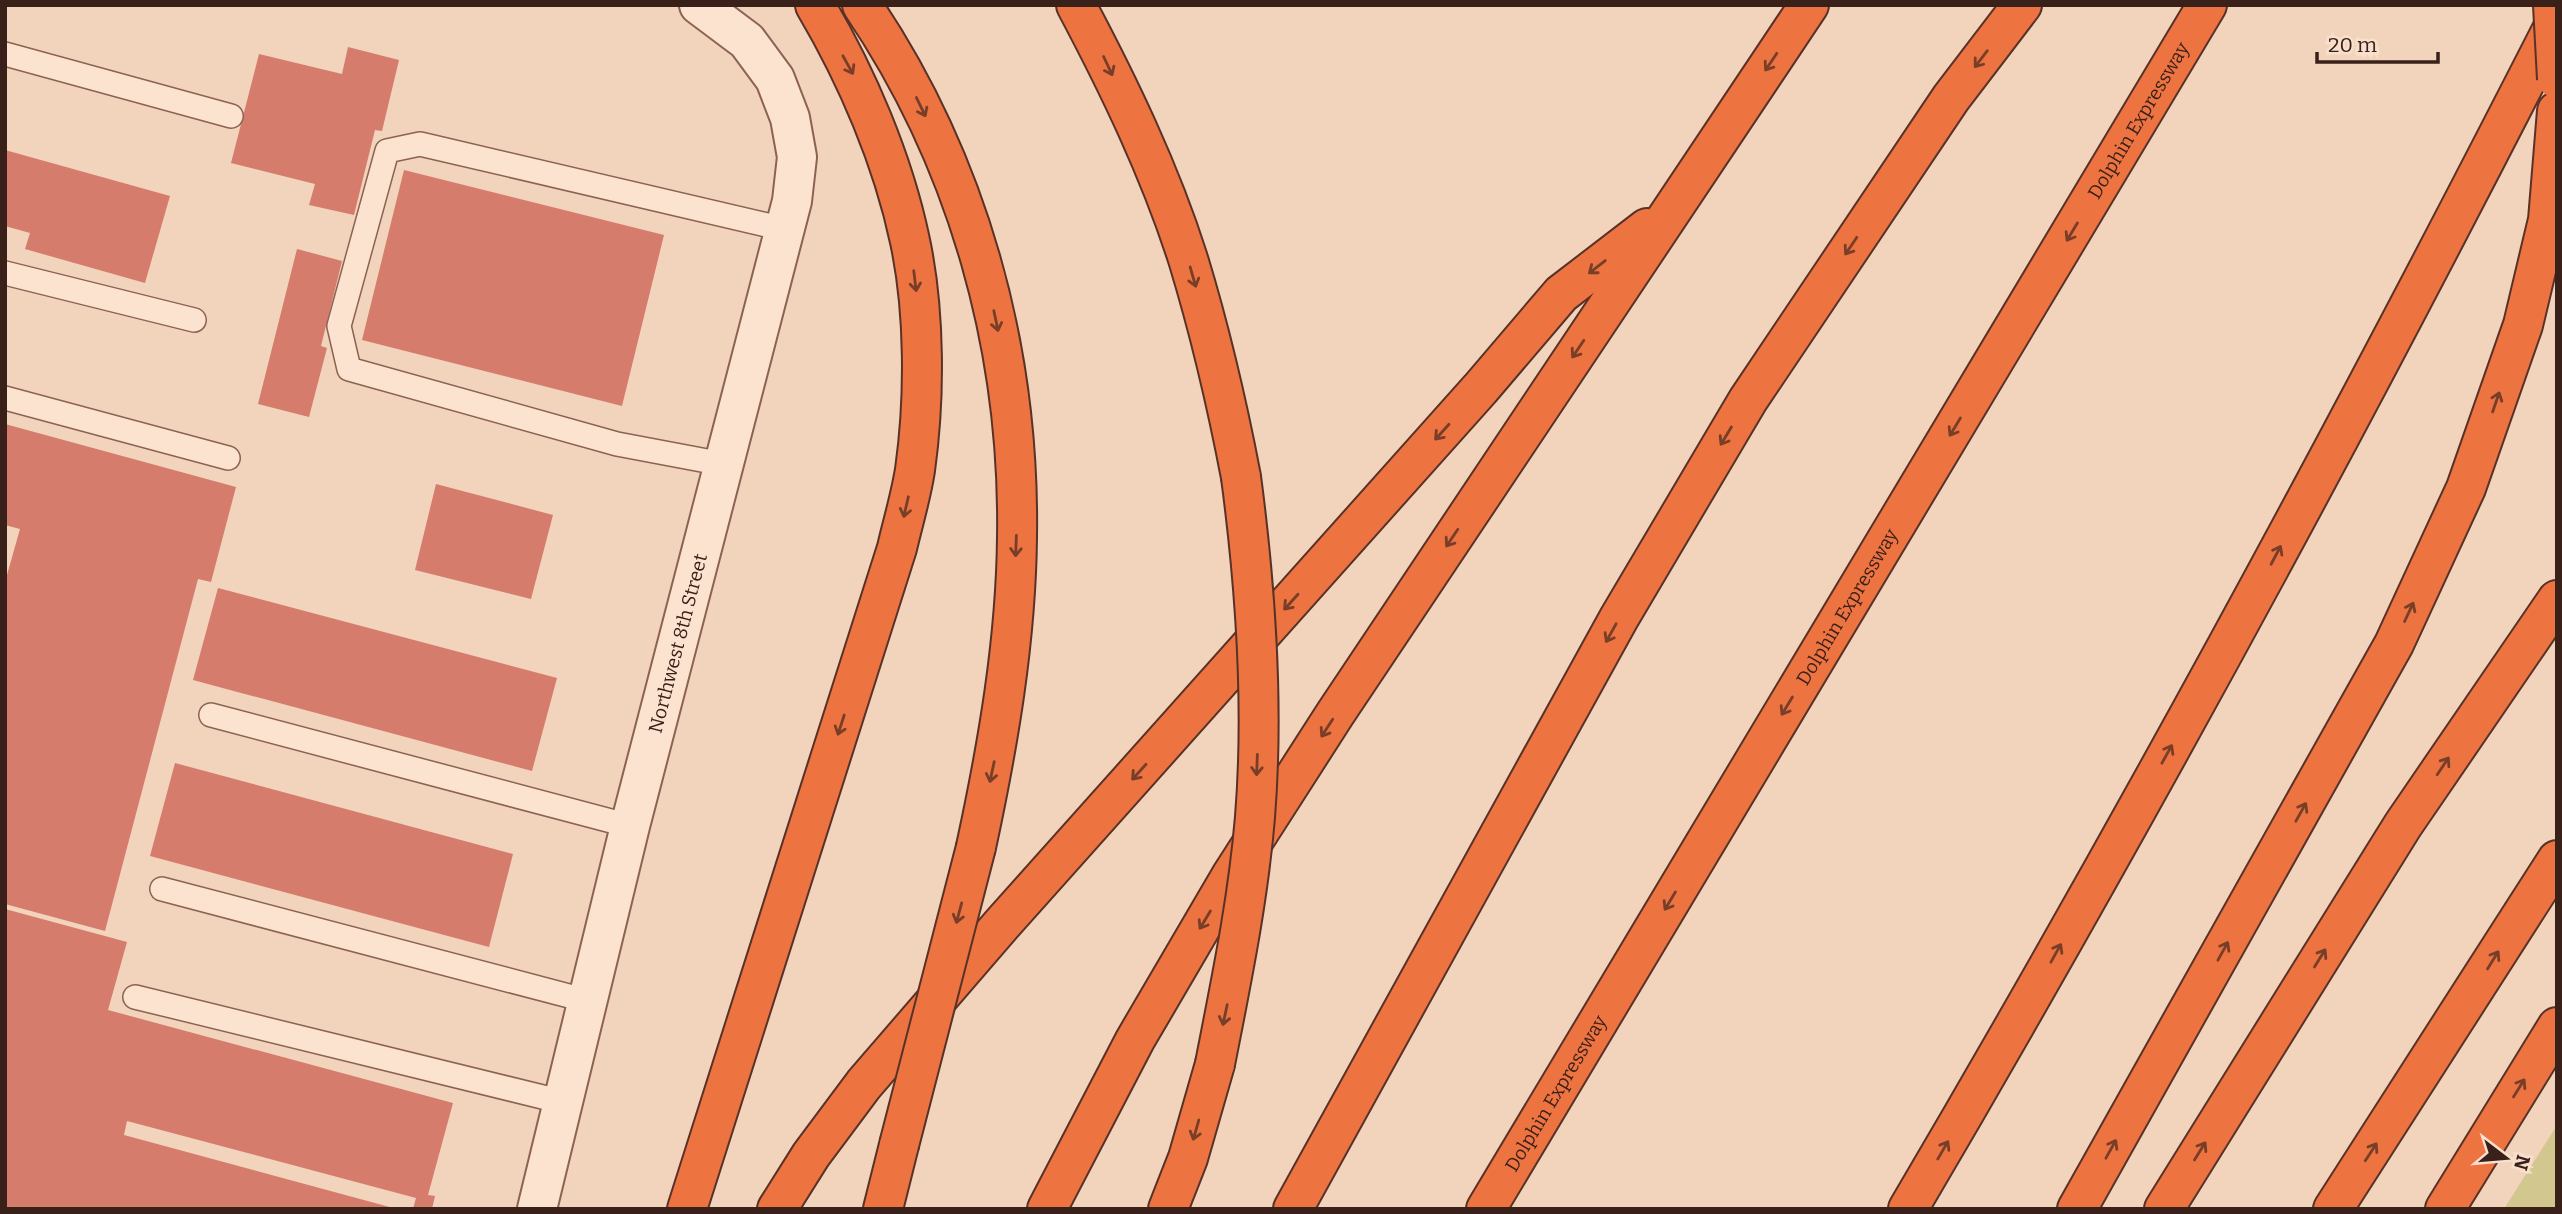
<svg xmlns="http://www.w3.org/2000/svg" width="2562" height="1214" viewBox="0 0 2562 1214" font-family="Bitter,serif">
<rect width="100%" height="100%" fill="#f2d3bb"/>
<path fill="#d1c78f" d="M2557,1125V1209H2504Z"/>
<path fill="#d57c6d" d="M348,47L399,60L382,131L375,130L354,215L309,205L315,184L231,163L259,54L342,74Z
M5,150L170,196L145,283L25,249L30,233L5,226Z
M404,170L664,235L622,406L362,340Z
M297,249L342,261L321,346L327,348L309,417L258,404Z
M5,424L236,487L211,582L198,579L105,931L5,904V582L20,529L5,525Z
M436,484L553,515L531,599L415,570Z
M218,588L557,678L532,771L193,680Z
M175,763L513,854L489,947L150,856Z
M5,909L127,942L108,1010L453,1103L428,1195L435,1196L432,1209H413L416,1198L127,1121L124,1135L397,1209H5Z"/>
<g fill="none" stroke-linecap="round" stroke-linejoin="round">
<defs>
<path id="service" d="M5,54L231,116
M5,273L194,320
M5,398L228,458
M723,464L617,444L349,369L339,326L387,151L420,144L784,229
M211,715L630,826
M162,889L588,1001
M135,997L563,1102"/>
<g id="minor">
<path id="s1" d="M537,1209L630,826L792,201L797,157L790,118L775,79L747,41L699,5"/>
</g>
<g id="motorway">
<path d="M862,5C968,161 1020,349 1017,537C1016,641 998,745 976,847"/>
<path d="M1076,5C1119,86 1160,171 1188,259C1210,331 1227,404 1241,477"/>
<path d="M687,1209L897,548C903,522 911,496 915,470C925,399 925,311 910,241C893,160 857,76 815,5"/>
<path d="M777,1209L811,1155L864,1084L1002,924L1480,389L1561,294L1647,228"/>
<path d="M883,1209L899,1145"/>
<path d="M1047,1209L1135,1040L1231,876L1335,714L1809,5"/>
<path d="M1168,1209L1188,1158L1215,1064"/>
<path d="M1293,1209L1619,618L1748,400L1951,98L2022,5"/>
<path id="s2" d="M1486,1209L2207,5"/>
<path d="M1908,1209C2137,820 2352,422 2557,20"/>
<path d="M2077,1209L2394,644L2466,488L2523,325L2548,220L2557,111"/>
<path d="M2164,1209L2403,825L2557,600"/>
<path d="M2333,1209L2557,860"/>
<path d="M2445,1209L2557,1027"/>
</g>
</defs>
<use href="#service" stroke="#8c6253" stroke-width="26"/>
<use href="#minor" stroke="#8c6253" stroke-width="42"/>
<use href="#motorway" stroke="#583228" stroke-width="42"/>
<use href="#service" stroke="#fce3cf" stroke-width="23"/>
<use href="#minor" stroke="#fce3cf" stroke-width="38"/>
<use href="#motorway" stroke="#ed7341" stroke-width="38"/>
<defs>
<path id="motorway-bridge" d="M2553,5L2557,79
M1215,1064C1231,982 1248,901 1255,817C1264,704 1256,590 1241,477
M899,1145L976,847"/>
</defs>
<use href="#motorway-bridge" stroke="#583228" stroke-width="42" stroke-linecap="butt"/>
<use href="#motorway-bridge" stroke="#ed7341" stroke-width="38"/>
</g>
<defs><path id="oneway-shaft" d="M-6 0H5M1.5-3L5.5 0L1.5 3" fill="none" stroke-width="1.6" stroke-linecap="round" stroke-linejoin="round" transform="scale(1.75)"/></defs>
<g stroke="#783e28">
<use href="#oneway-shaft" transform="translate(1981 59) rotate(127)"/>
<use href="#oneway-shaft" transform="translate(1771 62) rotate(124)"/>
<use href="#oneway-shaft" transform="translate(848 65) rotate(61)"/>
<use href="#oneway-shaft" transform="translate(1108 66) rotate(65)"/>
<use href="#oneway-shaft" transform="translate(921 107) rotate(64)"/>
<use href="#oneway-shaft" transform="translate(2072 232) rotate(121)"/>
<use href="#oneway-shaft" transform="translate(1851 246) rotate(124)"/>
<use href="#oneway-shaft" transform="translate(1597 267) rotate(142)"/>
<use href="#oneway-shaft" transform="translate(1193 277) rotate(74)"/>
<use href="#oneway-shaft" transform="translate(915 281) rotate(83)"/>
<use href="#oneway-shaft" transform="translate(996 321) rotate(78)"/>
<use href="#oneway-shaft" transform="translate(1578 349) rotate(124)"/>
<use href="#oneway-shaft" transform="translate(2496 402) rotate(-71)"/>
<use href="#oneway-shaft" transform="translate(1955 427) rotate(121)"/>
<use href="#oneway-shaft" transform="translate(1442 432) rotate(132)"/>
<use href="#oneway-shaft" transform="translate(1726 436) rotate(121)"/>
<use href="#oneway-shaft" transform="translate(906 507) rotate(103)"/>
<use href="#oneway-shaft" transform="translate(1452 538) rotate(124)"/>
<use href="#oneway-shaft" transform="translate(1016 546) rotate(92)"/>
<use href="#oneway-shaft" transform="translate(2276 555) rotate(-62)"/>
<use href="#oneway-shaft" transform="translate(1291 602) rotate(132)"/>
<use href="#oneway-shaft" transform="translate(2409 612) rotate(-65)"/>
<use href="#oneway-shaft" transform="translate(1611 633) rotate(119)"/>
<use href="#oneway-shaft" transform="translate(1787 706) rotate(121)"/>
<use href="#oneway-shaft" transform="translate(841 725) rotate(108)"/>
<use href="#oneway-shaft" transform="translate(1327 728) rotate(123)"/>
<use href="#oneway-shaft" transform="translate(2167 754) rotate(-61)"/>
<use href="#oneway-shaft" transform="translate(1257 765) rotate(92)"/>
<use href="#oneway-shaft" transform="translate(2443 766) rotate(-56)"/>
<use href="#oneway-shaft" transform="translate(992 772) rotate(102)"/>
<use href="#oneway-shaft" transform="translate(1139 772) rotate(132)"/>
<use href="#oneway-shaft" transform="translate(2301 812) rotate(-61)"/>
<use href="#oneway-shaft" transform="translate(1670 901) rotate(121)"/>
<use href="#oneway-shaft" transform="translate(959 913) rotate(105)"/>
<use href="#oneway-shaft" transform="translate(1205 920) rotate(121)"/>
<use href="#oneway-shaft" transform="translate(2223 951) rotate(-61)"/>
<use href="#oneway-shaft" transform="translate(2056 953) rotate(-61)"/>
<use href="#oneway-shaft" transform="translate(2320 958) rotate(-58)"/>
<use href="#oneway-shaft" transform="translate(2493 960) rotate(-58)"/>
<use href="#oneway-shaft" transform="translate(1225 1015) rotate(102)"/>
<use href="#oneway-shaft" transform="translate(2519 1088) rotate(-58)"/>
<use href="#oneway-shaft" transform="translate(1196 1130) rotate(106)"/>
<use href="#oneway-shaft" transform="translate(2111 1149) rotate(-61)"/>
<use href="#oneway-shaft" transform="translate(1943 1150) rotate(-60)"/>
<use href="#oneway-shaft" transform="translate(2200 1151) rotate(-58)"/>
<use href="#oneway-shaft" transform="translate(2371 1152) rotate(-57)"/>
</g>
<g text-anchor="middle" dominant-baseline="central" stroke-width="5" stroke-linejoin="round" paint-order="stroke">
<g font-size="19" fill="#39211a" stroke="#f9e0cc">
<text stroke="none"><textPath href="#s2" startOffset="1269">Dolphin Expressway</textPath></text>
<text stroke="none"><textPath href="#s2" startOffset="702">Dolphin Expressway</textPath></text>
<text stroke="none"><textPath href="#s1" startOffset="583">Northwest 8th Street</textPath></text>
<text stroke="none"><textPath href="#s2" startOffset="135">Dolphin Expressway</textPath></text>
</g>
</g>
<rect width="2562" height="1214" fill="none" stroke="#39211a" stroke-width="14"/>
<g transform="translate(2506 1158) rotate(106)" stroke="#f9e0cc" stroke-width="5" paint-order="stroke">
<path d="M0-5L12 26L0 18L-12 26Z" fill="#39211a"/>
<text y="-10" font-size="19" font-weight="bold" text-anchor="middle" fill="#39211a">N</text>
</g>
<path d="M2317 52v10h121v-10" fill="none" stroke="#39211a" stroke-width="3.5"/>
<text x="2328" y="52" font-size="21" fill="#39211a" stroke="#f9e0cc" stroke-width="5" paint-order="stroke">20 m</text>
</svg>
